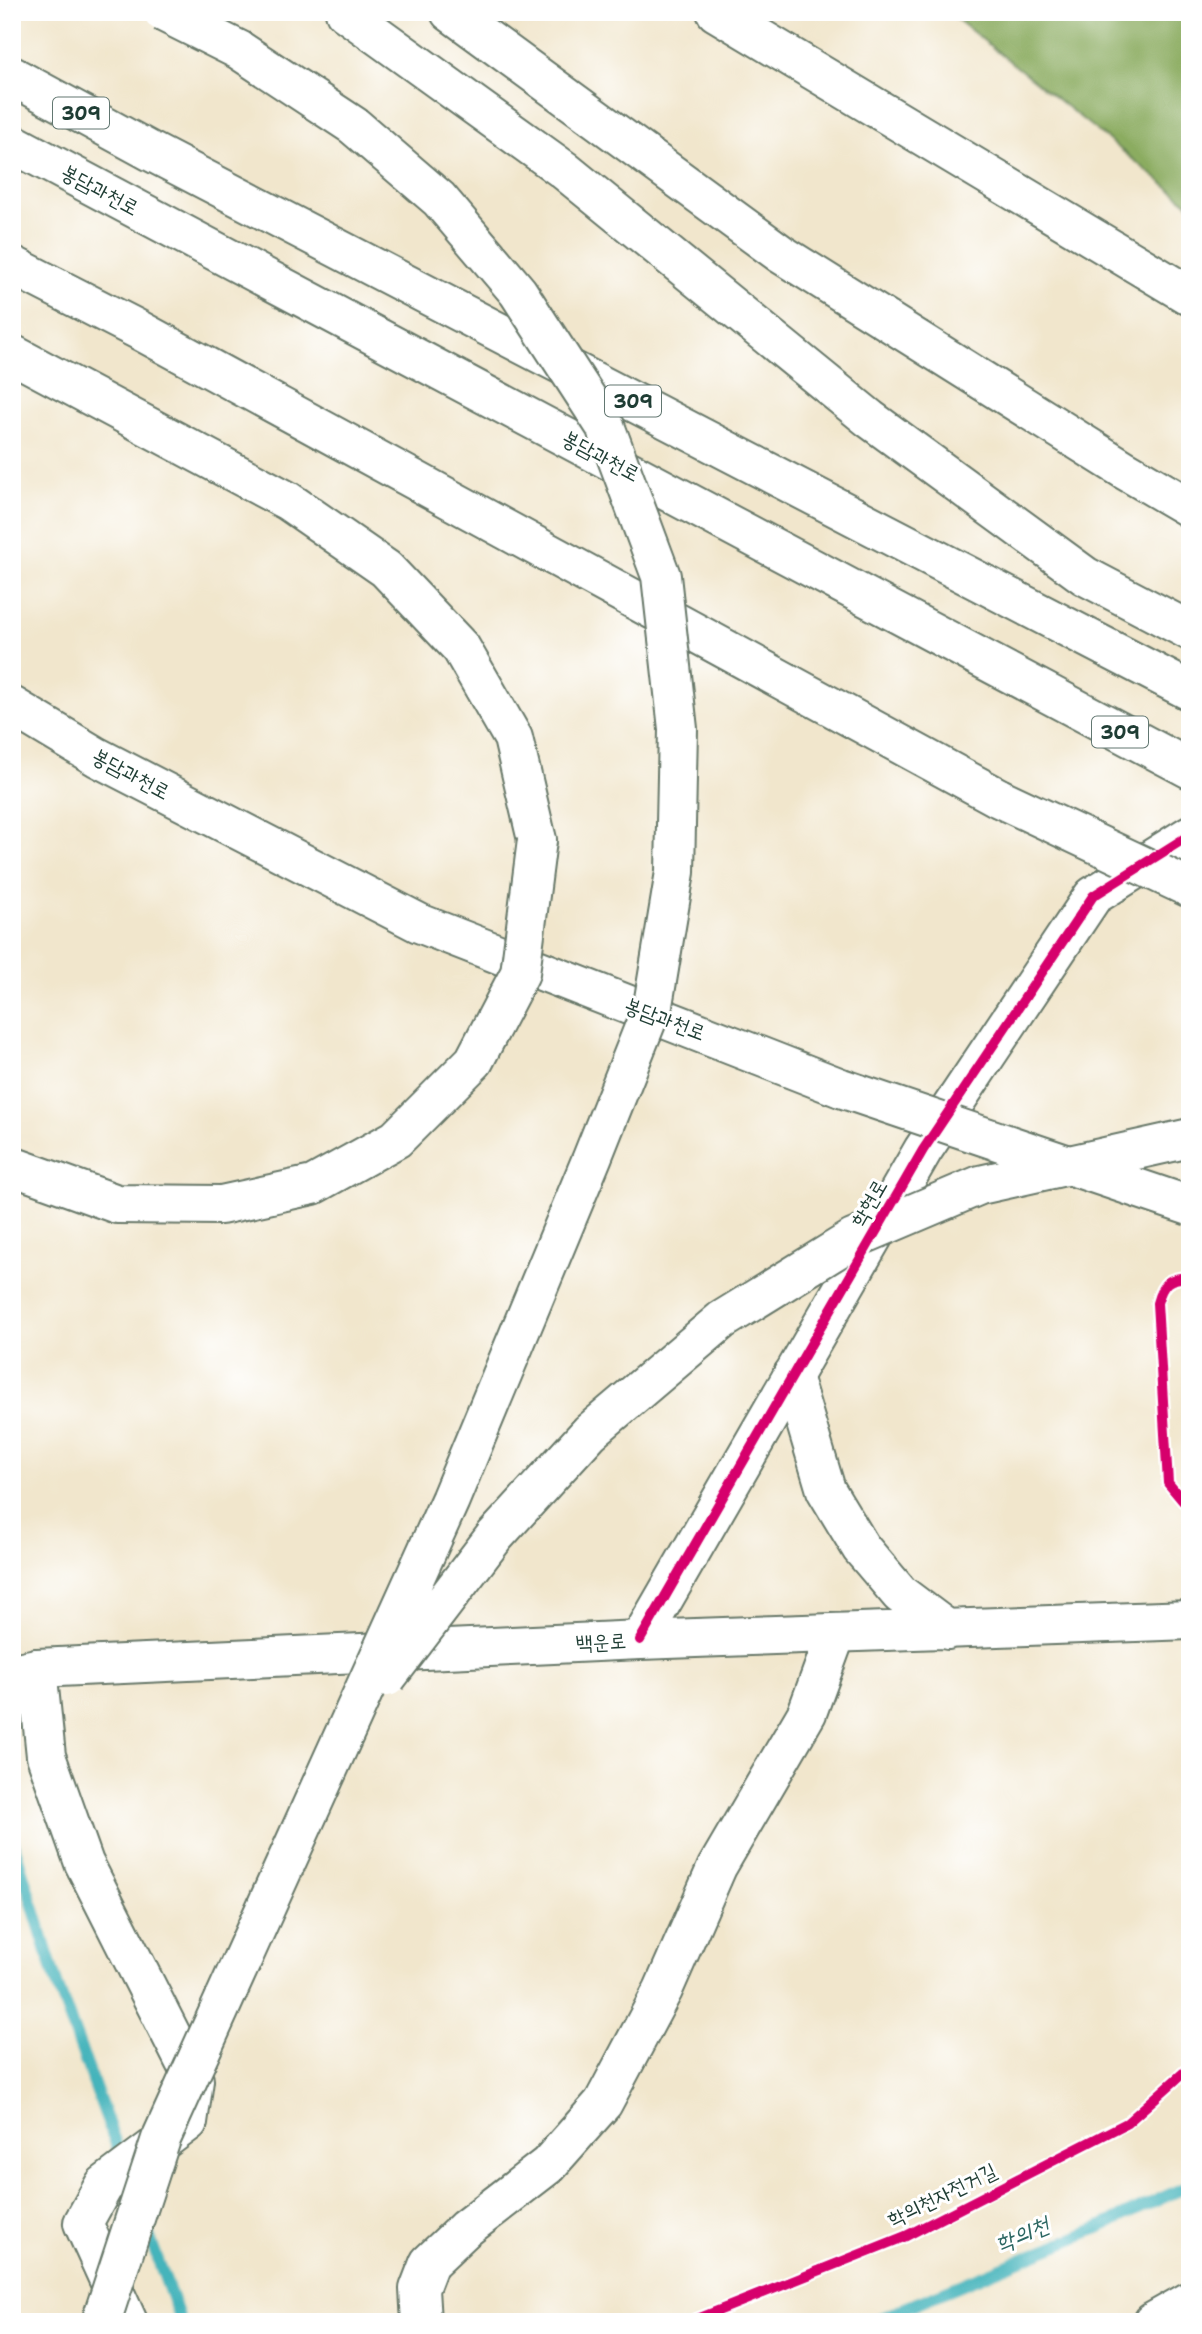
<svg xmlns="http://www.w3.org/2000/svg" width="1202" height="2334" viewBox="0 0 1202 2334" font-family="'Shantell Sans','Poor Story',sans-serif">
<rect width="100%" height="100%" fill="#fff"/>
<filter id="ink" filterUnits="userSpaceOnUse"><feTurbulence type="fractalNoise" baseFrequency=".0143" numOctaves="2"/><feDisplacementMap in="SourceGraphic" scale="14" xChannelSelector="R" yChannelSelector="G"/><feConvolveMatrix kernelMatrix="1 2 1 2 8 2 1 2 1" color-interpolation-filters="sRGB"/></filter>
<filter id="wash" filterUnits="userSpaceOnUse"><feTurbulence type="fractalNoise" baseFrequency=".00686" numOctaves="4" result="noise"/><feDisplacementMap in="SourceGraphic" scale="28" xChannelSelector="R" yChannelSelector="G"/><feGaussianBlur stdDeviation="1.57" result="paint"/><feColorMatrix in="noise" values="0 0 0 0 0 0 0 0 0 0 0 0 0 0 0 0 0 1.4 0 .05"/><feComposite in="paint" operator="in"/></filter>
<g filter="url(#wash)">
<rect width="100%" height="100%" fill="#f1e6cc"/>
<path fill="#8bac60" stroke="#55744a" stroke-width="2" d="M948,12H1190V205Z"/>
<g fill="none" stroke-linecap="round" stroke-linejoin="round">
<path stroke="#44b4bb" stroke-width="12" d="M12,1838L57,1984L124,2166
M144,2222L181,2322
M871,2322L1098,2228L1190,2185"/>
</g>
</g>
<g filter="url(#ink)">
<g fill="none" stroke-linecap="round" stroke-linejoin="round">
<defs>
<path id="minor" d="M640,1640L923,1150L1093,896L1190,835
M37,1668L46,1756L84,1863L194,2080L188,2122L104,2185L83,2223L128,2322
M421,2322L419,2289L429,2263L465,2229L548,2165L603,2103L663,1990L717,1867L807,1713L836,1634
M1153,2322L1190,2301"/>
<path id="major" d="M792,1376L826,1490L861,1548L900,1594L948,1630
M12,1673L37,1668L640,1640L1190,1620"/>
<path id="highway" d="M345,12L564,170L870,419L1085,576L1190,631
M450,12L781,254L1125,470L1190,508
M716,12L1190,296
M12,76L150,151L1190,691
M12,143L1190,769
M12,265L139,330L999,798
M12,354L288,501L386,569L461,648L513,738L537,840
M12,706L97,757L419,923L841,1088"/>
</defs>
<use href="#minor" stroke="#687869" stroke-width="42"/>
<use href="#major" stroke="#687869" stroke-width="42"/>
<use href="#highway" stroke="#687869" stroke-width="42"/>
<use href="#minor" stroke="#fff" stroke-width="38"/>
<use href="#major" stroke="#fff" stroke-width="38"/>
<use href="#highway" stroke="#fff" stroke-width="38"/>
<defs>
<path id="highway-bridge" d="M999,798L1190,888
M841,1088L1190,1206
M12,1166L117,1204L221,1205L313,1185L396,1139L474,1061L520,973L537,840
M387,1677L495,1536L590,1432L722,1320L853,1239L980,1185L1190,1138
M101,2322L161,2139L450,1500L592,1158L653,1005L675,872L678,729L661,576L605,426L518,292L439,199L354,126L239,50L163,12"/>
</defs>
<use href="#highway-bridge" stroke="#687869" stroke-width="42" stroke-linecap="butt"/>
<use href="#highway-bridge" stroke="#fff" stroke-width="38"/>
<defs>
<path id="cycleway" d="M1190,1277C1168,1278 1163,1282 1157,1303L1168,1483L1183,1501L1190,1504
M640,1640L923,1150L1093,896L1190,835
M690,2322L906,2236L1127,2123L1190,2067"/>
</defs>
<use href="#cycleway" stroke="#fff" stroke-width="15"/>
<use href="#cycleway" stroke="#d6006c" stroke-width="10"/>
</g>
</g>
<g text-anchor="middle" dominant-baseline="central" stroke-width="6" stroke-linejoin="round" paint-order="stroke">
<g fill="#fff" stroke="#627771" stroke-width="2">
<rect x="53" y="97.5" width="56" height="31" rx="5"/>
<rect x="605" y="385.5" width="56" height="31" rx="5"/>
<rect x="1092" y="716.5" width="56" height="31" rx="5"/>
</g>
<g font-size="19" font-weight="bold" fill="#1f3d34">
<text x="81" y="113">309</text>
<text x="633" y="401">309</text>
<text x="1120" y="732">309</text>
</g>
<g font-size="21" fill="#1f3d34" stroke="#fff">
<text transform="translate(100 190) rotate(28)">봉담과천로</text>
<text transform="translate(601 456) rotate(28)">봉담과천로</text>
<text transform="translate(131 774) rotate(28)">봉담과천로</text>
<text transform="translate(665 1019) rotate(21)">봉담과천로</text>
<text transform="translate(869 1203) rotate(-60)">학현로</text>
<text transform="translate(601 1642) rotate(-3)">백운로</text>
<text transform="translate(942 2195) rotate(-26)">학의천자전거길</text>
</g>
<g font-size="23" font-style="italic" fill="#2c6763" stroke="#fff">
<text transform="translate(1022 2234) rotate(-23)">학의천</text>
</g>
</g>
<rect width="1202" height="2334" fill="none" stroke="#fff" stroke-width="42"/>
</svg>
